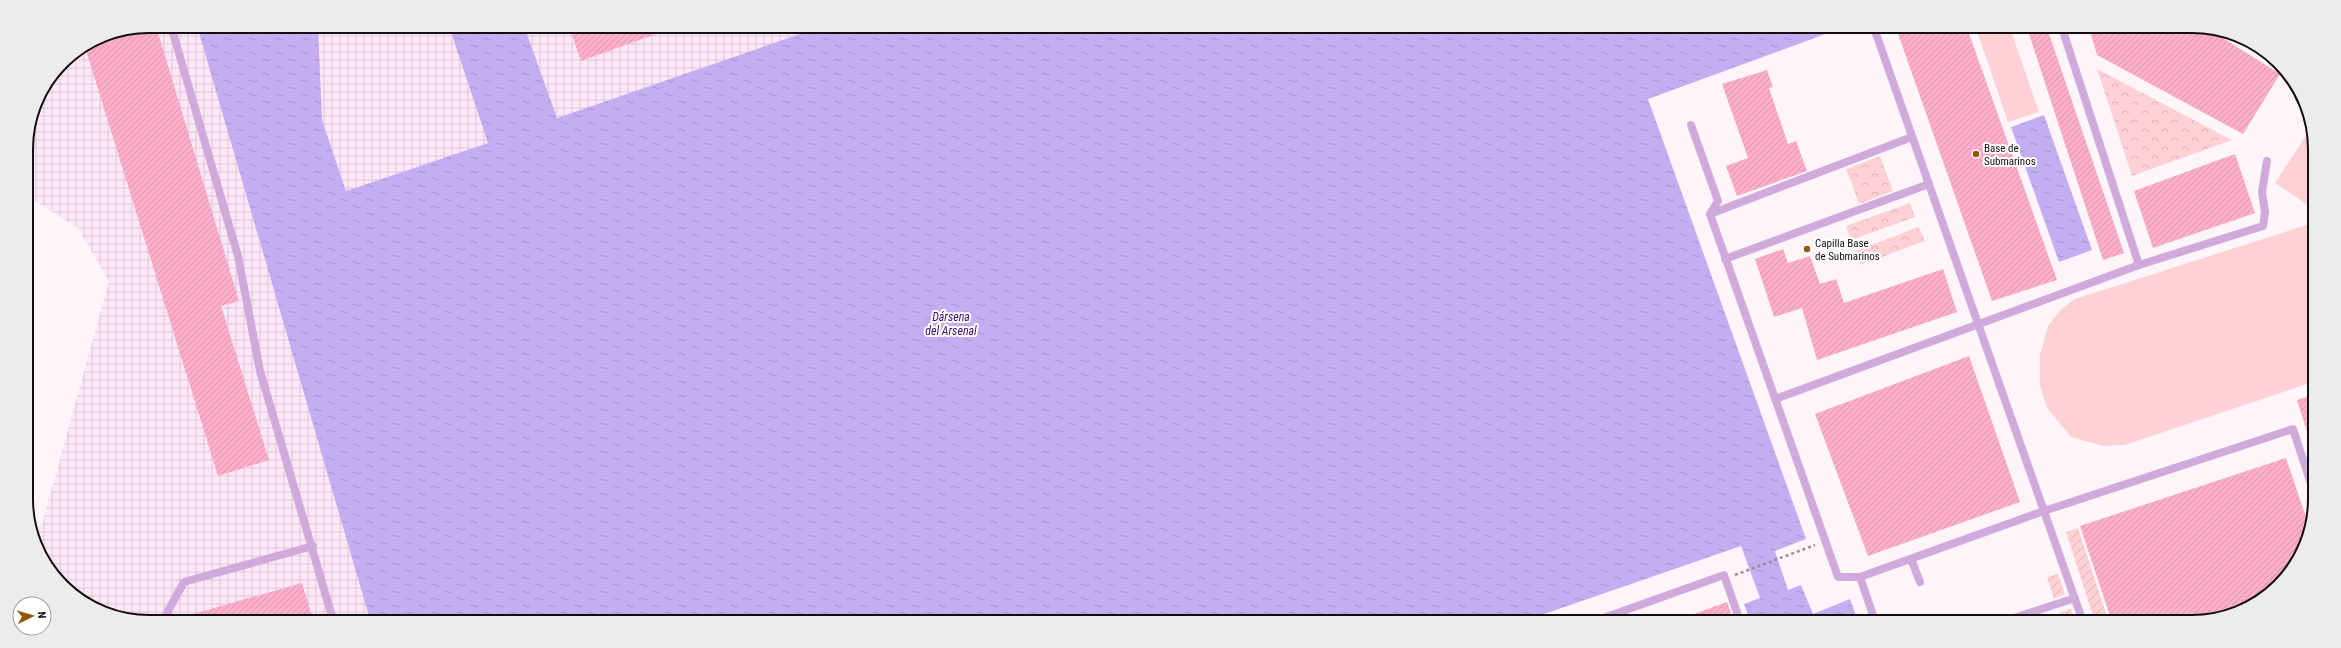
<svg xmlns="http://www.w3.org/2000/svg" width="2341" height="648" viewBox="0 0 2341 648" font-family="'Roboto Condensed',sans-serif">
<defs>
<pattern id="industrial-grid" width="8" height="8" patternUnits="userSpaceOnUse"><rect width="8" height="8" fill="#fee8f7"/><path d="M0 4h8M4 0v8" fill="none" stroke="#d9c6d3"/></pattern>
<pattern id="park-crowns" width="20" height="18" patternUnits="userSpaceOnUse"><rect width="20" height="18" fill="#fed2d5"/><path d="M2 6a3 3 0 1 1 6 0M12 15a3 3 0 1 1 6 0" fill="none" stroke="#d9b3b6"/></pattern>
<pattern id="garden-furrows" width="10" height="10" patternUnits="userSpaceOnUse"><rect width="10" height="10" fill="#fed2d5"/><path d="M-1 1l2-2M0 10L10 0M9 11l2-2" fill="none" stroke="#d9b3b6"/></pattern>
<pattern id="water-ripples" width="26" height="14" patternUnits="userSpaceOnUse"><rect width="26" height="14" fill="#c5adf2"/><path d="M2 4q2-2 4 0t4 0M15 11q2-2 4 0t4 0" fill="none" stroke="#a894ce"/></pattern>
<pattern id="building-hatch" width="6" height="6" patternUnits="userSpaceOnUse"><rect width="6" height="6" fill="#fdaecb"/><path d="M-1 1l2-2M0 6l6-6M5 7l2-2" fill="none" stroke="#d894ad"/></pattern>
</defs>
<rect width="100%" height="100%" fill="#fdf5fa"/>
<path fill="url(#industrial-grid)" d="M149,26L820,27L557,118L544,85L489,143L346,191L233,149L370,620H125L88,606L62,586L42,560L34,536L43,521L109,281L78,228L27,196L26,142L35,102L62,62L102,35Z"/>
<path fill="url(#park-crowns)" d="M2097,69L2232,140L2132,176Z
M1880,156L1893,191L1859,204L1846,169Z
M1910,203L1915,217L1851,240L1846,226Z
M1919,227L1925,241L1860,265L1855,251Z"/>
<path fill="url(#garden-furrows)" d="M2078,528L2109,622H2095L2066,532Z
M2058,574L2065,594L2054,599L2047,577Z
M2071,609L2075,622H2062L2059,613Z"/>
<path fill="#fed2d5" d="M1976,28H2010L2039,112L2008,122Z
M2313,125V206L2312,208L2275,183Z
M2313,223V382L2125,445L2103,446L2071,437L2047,408L2040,386V355L2048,326L2061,309L2075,299Z"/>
<path fill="url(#water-ripples)" d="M197,26H318L322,120L346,191L488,143L449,26H524L557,118L820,27L1829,28L1831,32L1648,99L1806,539L1775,551L1788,590L1801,585L1813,614L1850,599L1858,621H1750L1744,604L1760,598L1741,546L1524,621L370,620Z
M2044,115L2092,250L2059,262L2011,127Z"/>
<path fill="url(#building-hatch)" d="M149,26H156L239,301L221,306L269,460L218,476L85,47L102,35Z
M569,26L673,27V28L581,61Z
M1896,28H1967L2057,280L1992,301Z
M2027,28H2047L2124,253L2103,260Z
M2089,28H2207L2280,74L2243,134L2097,55Z
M1767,70L1773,87L1769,88L1788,144L1796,141L1807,171L1737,196L1726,166L1748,158L1722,84Z
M2235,154L2255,213L2153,248L2134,191Z
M1783,249L1788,263L1810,256L1820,284L1836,279L1844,303L1943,269L1957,312L1817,360L1802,308L1774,317L1755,259Z
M1969,356L2020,502L1868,556L1815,414Z
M2313,395V441H2310L2297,400Z
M2286,458L2310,529L2298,560L2273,592L2262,598L2192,622H2112L2080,526Z
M302,583L313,620H186V616Z
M1727,602L1734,621H1680V619Z"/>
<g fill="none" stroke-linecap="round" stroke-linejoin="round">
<path stroke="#958d92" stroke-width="2.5" stroke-dasharray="3 3" stroke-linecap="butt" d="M1735,575L1815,545"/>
<path stroke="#d1aadc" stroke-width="8" d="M171,26L238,256L260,371L333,620
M1874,28L2083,622
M2062,28L2139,265
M1691,125L1718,201L1710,214L1838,577H1860L2044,511L2293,429L2313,490
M1710,214L1912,137
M1725,259L1929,184
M1775,399L2139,265L2263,226L2265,212L2262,192L2267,161
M1911,559L1920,582
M1860,577L1875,621
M2028,613L2031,622
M163,620L184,582L313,546
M1595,621L1724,575L1740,621
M2002,622L2075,598"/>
</g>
<g fill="#8e5a0a" stroke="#fff" stroke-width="1.5">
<circle cx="1976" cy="154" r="4"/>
<circle cx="1807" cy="249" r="4"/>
</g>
<g text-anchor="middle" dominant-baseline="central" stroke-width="4" stroke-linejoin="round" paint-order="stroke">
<g font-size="11" fill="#140d12" stroke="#fff" text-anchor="start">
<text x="1984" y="148">Base de<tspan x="1984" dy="13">Submarinos</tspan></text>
<text x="1815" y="243">Capilla Base<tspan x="1815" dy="13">de Submarinos</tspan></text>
</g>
<g font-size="12" font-style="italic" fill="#3e086f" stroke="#fff">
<text x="951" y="317">Dársena<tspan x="951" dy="14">del Arsenal</tspan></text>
</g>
</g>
<path d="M0 0H2341V648H0ZM149 33H2192A116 116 0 0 1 2308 149V499A116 116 0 0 1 2192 615H149A116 116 0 0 1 33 499V149A116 116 0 0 1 149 33Z" fill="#ececec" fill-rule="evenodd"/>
<path fill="none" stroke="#140d12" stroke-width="2" d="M149 33H2192A116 116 0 0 1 2308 149V499A116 116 0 0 1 2192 615H149A116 116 0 0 1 33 499V149A116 116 0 0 1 149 33Z"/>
<g transform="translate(32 616) rotate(85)"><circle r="19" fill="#ffffff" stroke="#a19ea0"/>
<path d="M0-3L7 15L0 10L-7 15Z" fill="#8e5a0a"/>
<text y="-6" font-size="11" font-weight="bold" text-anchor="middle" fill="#140d12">N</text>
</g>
</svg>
